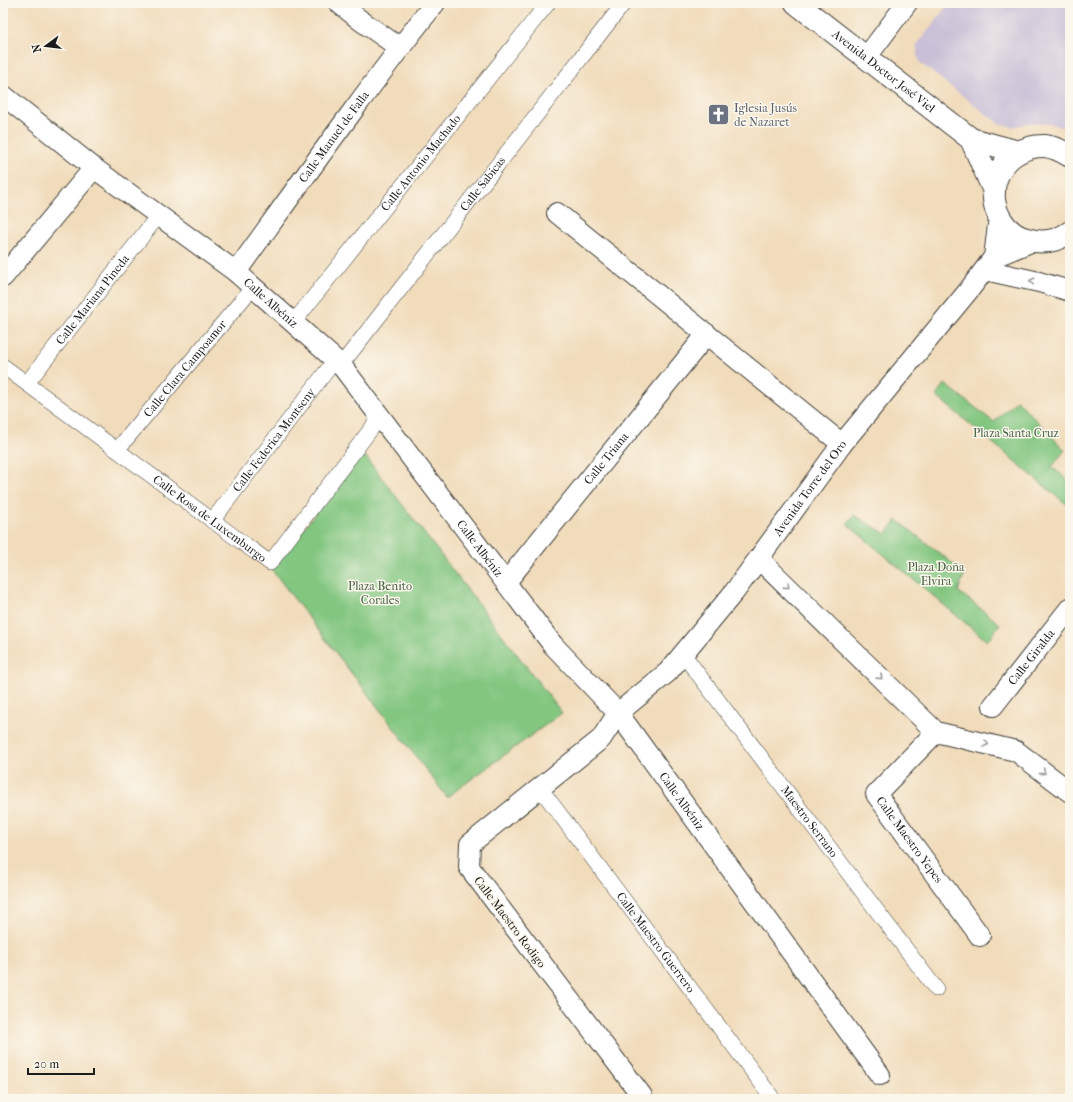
<svg xmlns="http://www.w3.org/2000/svg" width="1073" height="1102" viewBox="0 0 1073 1102" font-family="'IM FELL French Canon',serif">
<rect width="100%" height="100%" fill="#fbf7ec"/>
<filter id="ink" filterUnits="userSpaceOnUse"><feTurbulence type="fractalNoise" baseFrequency=".025" numOctaves="2"/><feDisplacementMap in="SourceGraphic" scale="8" xChannelSelector="R" yChannelSelector="G"/><feConvolveMatrix kernelMatrix="1 2 1 2 8 2 1 2 1" color-interpolation-filters="sRGB"/></filter>
<filter id="wash" filterUnits="userSpaceOnUse"><feTurbulence type="fractalNoise" baseFrequency=".012" numOctaves="4" result="noise"/><feDisplacementMap in="SourceGraphic" scale="16" xChannelSelector="R" yChannelSelector="G"/><feGaussianBlur stdDeviation="0.9" result="paint"/><feColorMatrix in="noise" values="0 0 0 0 0 0 0 0 0 0 0 0 0 0 0 0 0 1.4 0 .05"/><feComposite in="paint" operator="in"/></filter>
<g filter="url(#wash)">
<rect width="100%" height="100%" fill="#f0dbba"/>
<path fill="#c9bfd7" d="M949,3H1070V130L1052,124L1030,123L1012,127L999,124L920,63L917,53V45Z"/>
<path fill="#82c680" stroke="#4f714e" d="M945,384L994,422L1017,400L1065,450L1052,467L1070,482V507L936,396Z
M362,452L562,713L447,797L272,570Z
M854,515L886,534L897,520L965,573L958,591L1000,624L987,641L847,524Z"/>
</g>
<g filter="url(#ink)">
<g fill="none" stroke-linecap="round" stroke-linejoin="round">
<defs>
<g id="pedestrian">
<path id="s1" d="M293,323L548,3"/>
<path id="s2" d="M341,365L624,3"/>
<path id="s3" d="M3,366L270,563L380,417"/>
<path id="s4" d="M27,383L158,216"/>
<path id="s5" d="M117,450L253,287"/>
<path id="s6" d="M212,521L335,360"/>
<path id="s7" d="M683,654L936,989"/>
<path id="s8" d="M540,788L771,1096"/>
</g>
<g id="minor">
<path d="M339,3L360,20L400,48"/>
<path d="M866,58L907,3"/>
<path id="s9" d="M3,95L94,168L236,272L341,365L553,645L618,713L880,1075"/>
<path d="M557,213L842,444"/>
<path d="M994,257L1033,241"/>
<path d="M985,270L1039,282L1070,291"/>
<path id="s10" d="M236,272C301,182 366,90 435,3"/>
<path d="M3,277L94,168"/>
<path d="M759,559L936,732L1016,751L1070,792"/>
<path id="s11" d="M506,582L707,334"/>
<path id="s12" d="M993,706L1070,608"/>
<path id="s13" d="M936,732L876,794L980,936"/>
<path id="s14" d="M642,1096L469,867L470,844L601,739L618,713L668,672L735,591L842,444L969,290L994,257L999,217"/>
</g>
<g id="tertiary">
<path id="s15" d="M796,3L971,139L1019,152"/>
<path d="M971,139L994,191"/>
<path d="M1070,156C1062,151 1054,147 1045,146C1004,145 980,188 1002,221C1008,230 1017,237 1027,239C1042,244 1057,241 1070,232"/>
</g>
</defs>
<use href="#pedestrian" stroke="#3c3934" stroke-width="16"/>
<use href="#minor" stroke="#3c3934" stroke-width="22"/>
<use href="#tertiary" stroke="#3c3934" stroke-width="24"/>
<use href="#pedestrian" stroke="#fff" stroke-width="15"/>
<use href="#minor" stroke="#fff" stroke-width="20"/>
<use href="#tertiary" stroke="#fff" stroke-width="22"/>
</g>
<defs><path id="oneway-chevron" d="M-2-3.5L2.5 0L-2 3.5" fill="none" stroke-width="1.6" stroke-linecap="round" stroke-linejoin="round"/></defs>
<g stroke="#999">
<use href="#oneway-chevron" transform="translate(1032 281) rotate(-167)"/>
<use href="#oneway-chevron" transform="translate(787 586) rotate(44)"/>
<use href="#oneway-chevron" transform="translate(880 677) rotate(44)"/>
<use href="#oneway-chevron" transform="translate(986 744) rotate(14)"/>
<use href="#oneway-chevron" transform="translate(1043 772) rotate(37)"/>
</g>
</g>
<defs>
<symbol id="church-square" viewBox="-11 -11 22 22"><rect x="-9" y="-9" width="18" height="18" rx="4" fill="#6b7280" stroke="#fbf7ec"/><path d="M-1.2-6h2.4v3.5h3.3v2.4h-3.3V6h-2.4V-.1h-3.3v-2.4h3.3Z" fill="#fff"/></symbol>
</defs>
<g fill-rule="evenodd">
<use href="#church-square" x="706" y="102" width="25" height="25"/>
</g>
<g text-anchor="middle" dominant-baseline="central" stroke-width="3" stroke-linejoin="round" paint-order="stroke">
<g font-size="12" fill="#1c1c1c" stroke="#fbf7ec">
<text stroke="none"><textPath href="#s15" startOffset="111">Avenida Doctor José Viel</textPath></text>
<text stroke="none"><textPath href="#s10" startOffset="167">Calle Manuel de Falla</textPath></text>
<text stroke="none"><textPath href="#s1" startOffset="205">Calle Antonio Machado</textPath></text>
<text stroke="none"><textPath href="#s2" startOffset="230">Calle Sabicas</textPath></text>
<text stroke="none"><textPath href="#s4" startOffset="106">Calle Mariana Pineda</textPath></text>
<text stroke="none"><textPath href="#s9" startOffset="339">Calle Albéniz</textPath></text>
<text stroke="none"><textPath href="#s5" startOffset="106">Calle Clara Campoamor</textPath></text>
<text stroke="none"><textPath href="#s6" startOffset="102">Calle Federica Montseny</textPath></text>
<text stroke="none"><textPath href="#s11" startOffset="159">Calle Triana</textPath></text>
<text stroke="none"><textPath href="#s14" startOffset="806">Avenida Torre del Oro</textPath></text>
<text stroke="none"><textPath href="#s3" startOffset="257">Calle Rosa de Luxemburgo</textPath></text>
<text stroke="none"><textPath href="#s9" startOffset="663">Calle Albéniz</textPath></text>
<text stroke="none"><textPath href="#s12" startOffset="62">Calle Giralda</textPath></text>
<text stroke="none"><textPath href="#s9" startOffset="987">Calle Albéniz</textPath></text>
<text stroke="none"><textPath href="#s7" startOffset="210">Maestro Serrano</textPath></text>
<text stroke="none"><textPath href="#s13" startOffset="143">Calle Maestro Yepes</textPath></text>
<text transform="translate(510 922) rotate(53)">Calle Maestro Rodigo</text>
<text stroke="none"><textPath href="#s8" startOffset="193">Calle Maestro Guerrero</textPath></text>
</g>
<g font-size="12" fill="#5b616d" stroke="#fbf7ec" text-anchor="start">
<text x="734" y="108">Iglesia Jusús<tspan x="734" dy="14">de Nazaret</tspan></text>
</g>
<g font-size="12" fill="#456044" stroke="#fbf7ec">
<text x="1016" y="433">Plaza Santa Cruz</text>
<text x="936" y="567">Plaza Doña<tspan x="936" dy="14">Elvira</tspan></text>
<text x="380" y="586">Plaza Benito<tspan x="380" dy="14">Corales</tspan></text>
</g>
</g>
<rect width="1073" height="1102" fill="none" stroke="#fbf7ec" stroke-width="16"/>
<g transform="translate(46 46) rotate(255)" stroke="#fbf7ec" stroke-width="3" paint-order="stroke">
<path d="M0-3L7 15L0 10L-7 15Z" fill="#1c1c1c"/>
<text y="-6" font-size="11" font-weight="bold" text-anchor="middle" fill="#1c1c1c">N</text>
</g>
<path d="M28 1068v6h66v-6" fill="none" stroke="#1c1c1c" stroke-width="2"/>
<text x="34" y="1068" font-size="12" fill="#1c1c1c" stroke="#fbf7ec" stroke-width="3" paint-order="stroke">20 m</text>
</svg>
